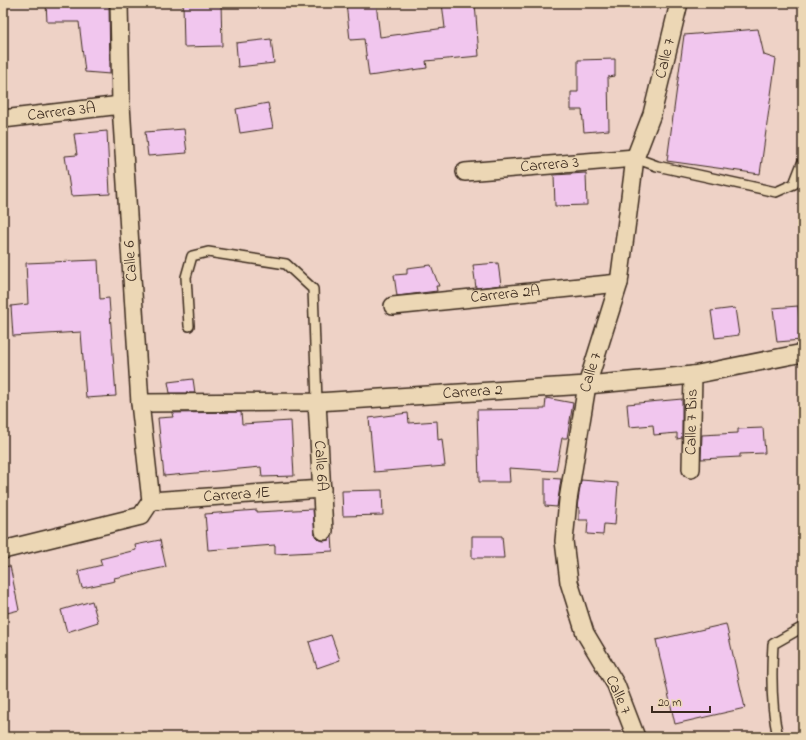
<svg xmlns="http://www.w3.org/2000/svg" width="806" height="740" viewBox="0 0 806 740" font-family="'Indie Flower',sans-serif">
<rect width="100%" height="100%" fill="#eed2c6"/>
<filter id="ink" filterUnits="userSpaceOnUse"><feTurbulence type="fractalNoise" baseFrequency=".025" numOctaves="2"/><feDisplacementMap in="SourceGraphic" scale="8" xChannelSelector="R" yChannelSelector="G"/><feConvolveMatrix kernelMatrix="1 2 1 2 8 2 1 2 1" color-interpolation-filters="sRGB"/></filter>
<g filter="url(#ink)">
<path fill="#f1c6ee" stroke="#3b2a1e" d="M46,3H109L110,74L85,72L79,22H47Z
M183,3H221L222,46L184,47Z
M346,3H376L380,37L445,28L442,3H475L479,56L426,61L427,68L369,76L364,39L350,40Z
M758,29L764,55L776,59L760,174L667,161L684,35Z
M271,39L274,63L238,67L236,43Z
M615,59V76L608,77L609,130L584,132L582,110H571V92H578V60Z
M268,103L273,128L240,133L236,109Z
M184,129L187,153L148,156L145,132Z
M107,131L110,194L71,196L65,156L77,155L74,134Z
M586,173L587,205L555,206L554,175Z
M98,260L100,299L109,298L116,396L86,398L81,332L13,336L11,306L28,304L26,263Z
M498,263L501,285L476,288L473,265Z
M431,265L439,286H436L437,291L397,296L394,275L407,274V268Z
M798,306L802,340L777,342L773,308Z
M735,308L739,335L715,338L711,311Z
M193,379L195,393H170L168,382Z
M546,398L573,403L567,438H562L556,471L509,468L510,482H479L477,410L545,409Z
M682,399V438L677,439V433L654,435L653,425L629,427L627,404Z
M241,412L242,424L291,421L294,476L262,477L261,467L164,476L158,418L173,417L172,413Z
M408,413L409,423L437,421L438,440L442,439L445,466L374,472L369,418Z
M763,428L765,453L740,454V457L701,459L702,435L738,433V429Z
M545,478L561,479L557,507L545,506Z
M581,480L618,483L615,525L604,524L603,535L587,534L588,520H579V508L577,507Z
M382,490L383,515L343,516L342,491Z
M313,509L315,536L319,540L324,541L329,540L332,536L333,551L275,554V545L208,550L205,514L257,510V512Z
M472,536H502L504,558H472Z
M160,540L166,567L114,578L115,581L82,588L78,571L102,565L100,559L136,550L135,545Z
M10,566L19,610L3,614V567Z
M92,601L98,622L67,632L61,610Z
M726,624L745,708L675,724L656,640Z
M331,635L340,660L317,668L309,642Z"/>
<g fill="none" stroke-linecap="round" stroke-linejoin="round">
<defs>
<path id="service" d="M635,158L657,166L776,192L794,184L803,161
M189,326L186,277L192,256L208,252L286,264L313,289L317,402
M778,737C771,707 771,675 773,644L803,627"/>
<g id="minor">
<path id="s1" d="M3,119L121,105"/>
<path id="s2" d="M465,172L635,158"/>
<path id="s3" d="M393,306L619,283"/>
<path id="s4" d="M317,402L324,531"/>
<path id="s5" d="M140,403L317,402L587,385L693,375L803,353"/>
<path id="s6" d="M691,469L693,375"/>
<path id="s7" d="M151,501L322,489"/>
<path d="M3,550L141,516L151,501L140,403L121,105L119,3"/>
<path id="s8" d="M636,737L616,685L585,633L569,582L564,541L568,500L587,385L619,283L635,158L652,114L679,3"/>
</g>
</defs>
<use href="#service" stroke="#3b2a1e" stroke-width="12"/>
<use href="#minor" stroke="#3b2a1e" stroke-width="20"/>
<use href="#service" stroke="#ecd7b5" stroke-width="9"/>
<use href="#minor" stroke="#ecd7b5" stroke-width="17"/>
</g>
</g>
<g text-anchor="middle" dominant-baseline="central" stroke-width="3" stroke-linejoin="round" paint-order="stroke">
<g font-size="16" fill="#3b2a1e" stroke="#ecd7b5">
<text stroke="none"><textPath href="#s8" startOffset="706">Calle 7</textPath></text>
<text stroke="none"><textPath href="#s1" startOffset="59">Carrera 3A</textPath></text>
<text stroke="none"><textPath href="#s2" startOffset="85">Carrera 3</textPath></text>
<text transform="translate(131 261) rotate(-94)">Calle 6</text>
<text stroke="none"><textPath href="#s3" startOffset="113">Carrera 2A</textPath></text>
<text stroke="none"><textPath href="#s8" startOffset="382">Calle 7</textPath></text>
<text stroke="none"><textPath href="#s5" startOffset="333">Carrera 2</textPath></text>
<text stroke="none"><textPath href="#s6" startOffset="47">Calle 7 Bis</textPath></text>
<text stroke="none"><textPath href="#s4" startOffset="64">Calle 6A</textPath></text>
<text stroke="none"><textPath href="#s7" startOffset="86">Carrera 1E</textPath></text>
<text transform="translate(618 695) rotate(66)">Calle 7</text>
</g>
</g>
<rect width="806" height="740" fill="none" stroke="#ecd7b5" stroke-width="16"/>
<rect x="8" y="8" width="790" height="724" fill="none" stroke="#3b2a1e" stroke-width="1.5" filter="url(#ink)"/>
<path d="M652 706v6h58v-6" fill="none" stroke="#3b2a1e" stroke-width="2"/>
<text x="658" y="706" font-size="12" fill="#3b2a1e" stroke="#ecd7b5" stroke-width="3" paint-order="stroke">20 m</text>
</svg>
